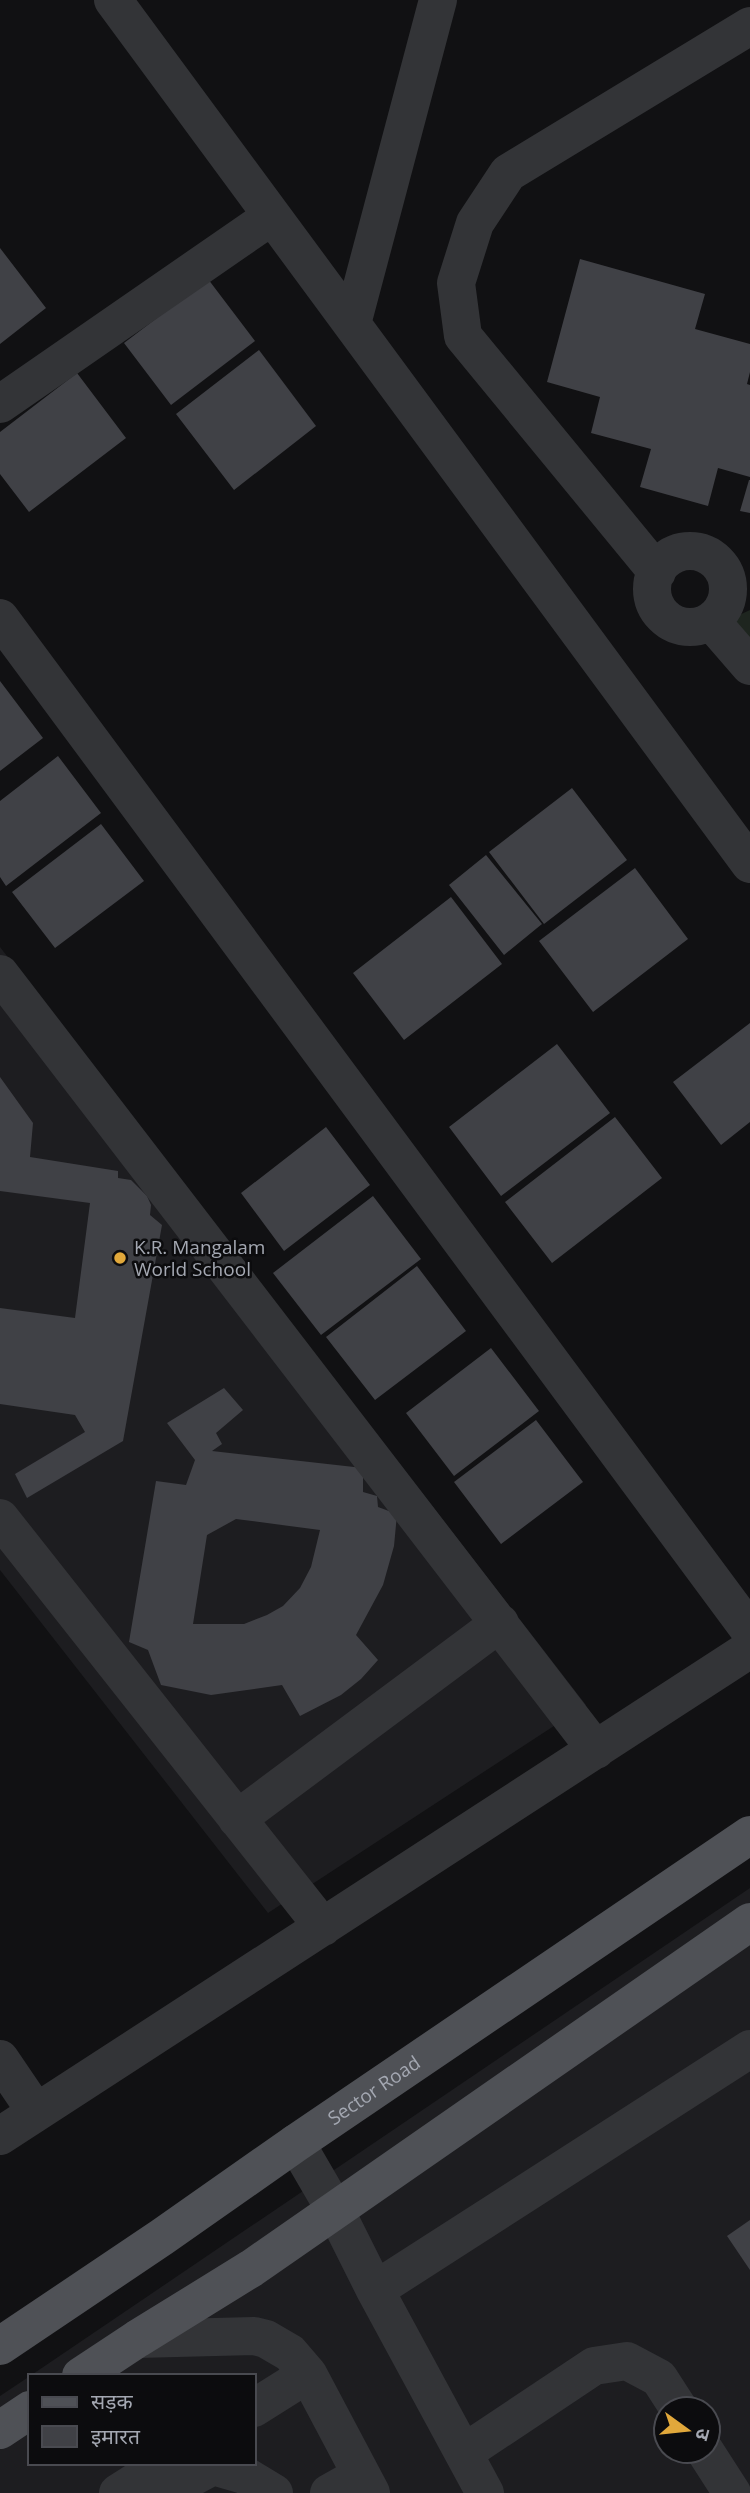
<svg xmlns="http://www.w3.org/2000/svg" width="750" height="2493" viewBox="0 0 750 2493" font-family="'Open Sans','Noto Sans Devanagari',sans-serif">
<rect width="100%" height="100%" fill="#111113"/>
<path fill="#1d1d20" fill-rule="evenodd" d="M0,947L586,1705L268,1913L0,1570Z
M750,1888V2493H0V2396L30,2376V2463H254V2376H30ZM666,2409H708V2451H666Z"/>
<path fill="#1e251f" d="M750,610V639L733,618Z"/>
<path fill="#404146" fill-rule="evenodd" d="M0,248L46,308L0,344Z
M580,259L705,294L695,329L750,344V372L747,384L750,385V477L718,468L708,506L640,487L651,449L591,433L600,397L547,382Z
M208,279L255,341L171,405L124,343Z
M259,350L316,426L234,490L176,414Z
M77,373L126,438L29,512L0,474V432Z
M749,480H750V513L740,511Z
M0,681L43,738L0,771Z
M58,756L101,813L6,886L0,877V801Z
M572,788L627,860L544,924L489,852Z
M101,824L144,881L55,948L12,892Z
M486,855L542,924L504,955L449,885Z
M635,868L688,939L593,1012L539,941Z
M451,897L502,964L404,1040L353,973Z
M750,1023V1122L721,1145L673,1082Z
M557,1044L610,1113L501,1196L449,1127Z
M0,1077L33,1123L30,1157L118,1171V1178L131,1180L147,1196L151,1205L150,1215L162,1225L123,1441L27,1498L15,1474L85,1432L75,1415L0,1404V1308L75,1318L90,1203L0,1191Z
M615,1117L662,1178L552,1263L505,1202Z
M326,1127L370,1185L284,1251L241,1193Z
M373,1196L421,1259L321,1335L273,1273Z
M417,1266L466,1331L375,1400L326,1337Z
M491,1348L539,1411L454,1476L406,1413Z
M224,1388L243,1410L216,1433L222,1444L212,1451L363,1468V1492L377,1496L378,1507L397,1514L394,1546L383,1585L356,1635L378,1660L361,1679L341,1695L300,1716L282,1685L211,1695L161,1685L148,1650L129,1642L156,1481L186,1485L195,1460L167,1423ZM236,1519L320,1530L311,1567L300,1588L283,1606L267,1615L244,1624H193L207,1535Z
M536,1420L583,1482L501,1544L454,1482Z
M750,2220V2270L727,2236Z"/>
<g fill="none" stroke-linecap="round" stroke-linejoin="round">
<path stroke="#333437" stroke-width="38" d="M113,0L750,864
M352,324L438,0
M0,404L272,216
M652 589a38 38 0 1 1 76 0a38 38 0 1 1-76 0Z
M657,572L463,336L456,283L475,223L508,173L750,26
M0,618L750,1631
M711,621L750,666
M0,974L596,1750
M0,1518L323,1927
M237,1819L500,1623
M0,2059L36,2112
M0,2136L750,1649
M296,2143L335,2210L375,2290L485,2493
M375,2290L750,2049
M137,2339L254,2336L266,2339L290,2353L308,2374L371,2493
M254,2408L308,2374
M705,2451L732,2493
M465,2452L594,2366L627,2361L659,2378L679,2409
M118,2493L165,2463
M163,2493L213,2466L244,2475L274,2493
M329,2493L361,2475"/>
<g stroke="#4f5156" stroke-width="38">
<path id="s1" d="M0,2346L162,2237L296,2143L750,1835"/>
<path d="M81,2376L137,2339L252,2268L750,1922"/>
<path d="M0,2430L30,2410"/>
</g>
</g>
<circle fill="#e1a83b" stroke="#0c0c0e" stroke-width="2.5" cx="120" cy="1258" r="7"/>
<g text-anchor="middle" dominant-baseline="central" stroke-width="5" stroke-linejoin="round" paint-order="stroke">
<g font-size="19" fill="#a4a8b2" stroke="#0c0c0e" text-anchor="start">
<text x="134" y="1247">K.R. Mangalam<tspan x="134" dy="22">World School</tspan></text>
</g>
<g font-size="19" fill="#a4a8b2" stroke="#0c0c0e">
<text stroke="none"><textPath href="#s1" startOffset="453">Sector Road</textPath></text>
</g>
</g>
<rect x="28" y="2374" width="228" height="91" fill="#0c0c0e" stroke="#494a50" stroke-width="2"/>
<rect x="42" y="2397" width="35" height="10" fill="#4f5156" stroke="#494a50" stroke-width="2"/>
<text x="91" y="2409" font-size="21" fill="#a4a8b2">सड़क</text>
<rect x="42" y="2426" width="35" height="21" fill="#404146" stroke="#494a50" stroke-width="2"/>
<text x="91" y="2444" font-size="21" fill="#a4a8b2">इमारत</text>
<g transform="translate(687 2430) rotate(105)"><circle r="33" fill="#0c0c0e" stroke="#494a50" stroke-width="2"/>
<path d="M0-5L12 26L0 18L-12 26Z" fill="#e1a83b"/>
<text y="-10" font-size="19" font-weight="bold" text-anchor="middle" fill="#a4a8b2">उ</text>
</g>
</svg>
